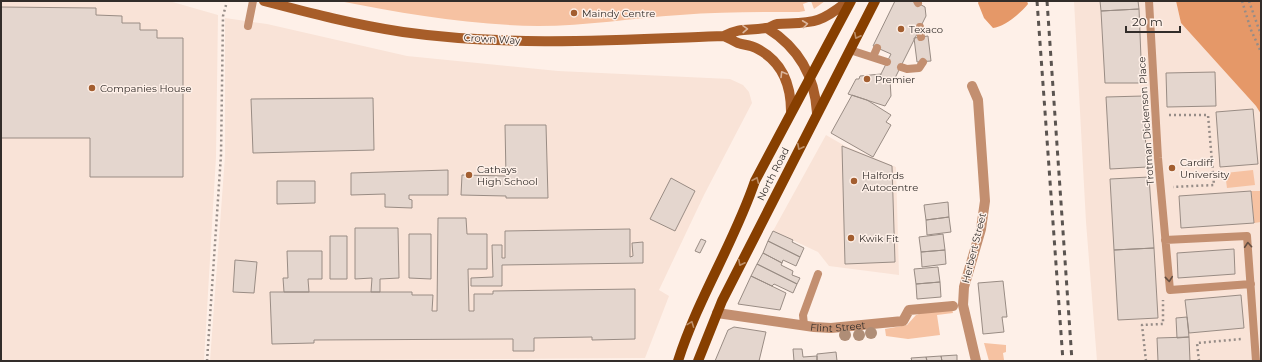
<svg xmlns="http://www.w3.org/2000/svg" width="1262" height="362" viewBox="0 0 1262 362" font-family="Montserrat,sans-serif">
<rect width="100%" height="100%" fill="#fef0e8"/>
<path fill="#f9e3d7" d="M1,1H169L218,15L216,157L204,361H1Z
M1074,1H1176L1181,23L1256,106L1261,114V361H1097L1086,222Z
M225,18L267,24L407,56L558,71L730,79L743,85L749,92L752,103L704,195L659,290L669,296L645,358L210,361L225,156Z
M826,135L845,146L896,167L899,275L829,266L818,252L773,231Z"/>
<path fill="#f6c2a2" d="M339,1H825L814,9L811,1L803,4L805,11L799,12C759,12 719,12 680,15C633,18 586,26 538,26C471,25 405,14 339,1Z
M1253,170L1255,185L1227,188L1225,173Z
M1251,191H1261V222L1254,223Z
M952,309L953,313L937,315L940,335L908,339L886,336L885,329L907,325L916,315L922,313Z
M984,343L1006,345V352L1003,353L1004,360L989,361Z"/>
<path fill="#e59868" d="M979,1H1027L1028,4C1021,13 1004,27 993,28L984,18L978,3Z
M1176,1H1261V114L1256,106L1181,23Z"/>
<path fill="#e4d6ce" stroke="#998c84" d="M895,1H914L925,7L926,16L893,82L880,76L891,54L873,46Z
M1100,1H1138L1139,9L1101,11Z
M1,7L96,8V15L122,16V23H140V30H157V38H183V177H90V138H1Z
M1139,9L1142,83H1105L1101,11Z
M928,36L931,61L917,62L914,38Z
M1215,72L1216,106L1167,107L1166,73Z
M881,74L880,76L890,80L891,96L885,106L848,94L856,79H859L860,76Z
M852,95L867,100L891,115L886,122L891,125L873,157L831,133Z
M1143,96L1147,167L1110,169L1106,97Z
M373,98L374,150L253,153L251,99Z
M1253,109L1258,164L1220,167L1216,112Z
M505,125H546L548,198H506V196L461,195L462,175L506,176Z
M842,146L892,166L895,262L845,264Z
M448,170V195H409V199L412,200V208L385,207V194L351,195V173Z
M1149,177L1154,248L1114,250L1110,179Z
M671,178L695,191L675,231L650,219Z
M277,181H315V203L277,204Z
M1251,191L1254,223L1181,228L1179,196Z
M948,202L949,217L926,220L924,205Z
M949,217L951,232L927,235L926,220Z
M438,218H466L467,234H487V269H468L469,311H474V294H493V291L635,289V339L592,340V337L534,338V351H513V339L314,340V343L272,344L270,292H412V295H433L432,311H437Z
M355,228H398L399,278L380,279V292H371L372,278L355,279Z
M630,229V257L633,256L632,243L643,242V263L502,265V286H471V278L493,277L492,245H502V258H505V231Z
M773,231L793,240L792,242L804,248L800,257L768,241Z
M409,234H431V279L409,278Z
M943,234L945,250L921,252L919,237Z
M330,236H347V279H330Z
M701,239L706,241L700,253L695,251Z
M768,241L800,257L796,266L783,260L782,263L763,253Z
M1154,248L1158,318L1118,320L1114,250Z
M1234,249L1235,274L1178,278L1177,253Z
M945,250L946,264L922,267L921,252Z
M287,251H322V279H308L309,292H284L283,278H288Z
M763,253L782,263L781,265L793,271L792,275L800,278L797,284L757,264Z
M235,260L257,262L254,293L233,292Z
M757,264L797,284L793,293L774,284L772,286L751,276Z
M938,267L940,282L916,284L914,269Z
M751,276L786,293L780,310L738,304Z
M1003,281L1007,317H1002L1004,332L983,334L978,283Z
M940,282L941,297L917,299L916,284Z
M1241,295L1244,328L1189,333L1185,300Z
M1187,317L1189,337L1177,338L1176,318Z
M734,327L766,332L759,361H715L728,330Z
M1189,337L1190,361H1158L1157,338Z
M793,349H802L803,357L817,356V361H794Z
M836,352L837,361H817V354Z
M957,355V361H942L941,356Z
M941,356L942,361H927L926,357Z
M926,357L927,361H912L911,358Z"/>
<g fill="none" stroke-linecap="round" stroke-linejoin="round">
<path stroke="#968c87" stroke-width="2.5" stroke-dasharray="2 3" stroke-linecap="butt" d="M1242,1L1251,30L1261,52
M1249,1L1261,35
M1169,115H1208L1214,185L1173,187
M207,361L221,155L223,16L226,5
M1146,361L1142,325L1163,324V300
M1199,361L1197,343L1242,339"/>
<path stroke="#c38f70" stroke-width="8" d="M917,1L918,3
M1149,1L1158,158L1170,290L1251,284
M248,26L253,1
M920,27L921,37
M850,50L887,62
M873,57L877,48
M901,67L907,69L919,68L923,62
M1165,240L1247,236L1256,361
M804,325L803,315L818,274"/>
<g stroke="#c38f70" stroke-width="10">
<path d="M972,86L978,100L985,201L981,229L964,287L963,305L976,361"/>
<path id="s1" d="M717,313L814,327L831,328L903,321L909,310L953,306"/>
</g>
<path stroke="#a75d29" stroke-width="10" d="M264,1C310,13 356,25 403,32C509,47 618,40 724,36C741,27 748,31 766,28C770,28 773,25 777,24C813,22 818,25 848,1
M767,28C799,48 815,76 817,113
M724,36C729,38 733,41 738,43C744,45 750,45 756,48C782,61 791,84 791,111"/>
<path stroke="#873f00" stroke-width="10" d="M678,361C698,298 734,243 755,181L851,1
M698,361L722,301L875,1"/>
<path stroke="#5b5450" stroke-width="3" stroke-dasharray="5 5" stroke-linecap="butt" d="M1037,1L1063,361
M1047,1L1072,361"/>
</g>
<g fill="#af8d76">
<circle cx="871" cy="333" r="6"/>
<circle cx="845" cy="335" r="6"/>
<circle cx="859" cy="335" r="6"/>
</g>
<defs><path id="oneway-chevron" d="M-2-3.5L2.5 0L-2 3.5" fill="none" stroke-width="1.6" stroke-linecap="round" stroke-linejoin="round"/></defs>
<g stroke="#dbb59c">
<use href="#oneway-chevron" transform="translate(805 24) rotate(-7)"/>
<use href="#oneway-chevron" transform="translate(745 29) rotate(-2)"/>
<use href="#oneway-chevron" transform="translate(783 74) rotate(-121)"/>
</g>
<g stroke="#bd8f68">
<use href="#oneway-chevron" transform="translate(857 36) rotate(117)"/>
<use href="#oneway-chevron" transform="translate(800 147) rotate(117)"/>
<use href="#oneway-chevron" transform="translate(756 180) rotate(-67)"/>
<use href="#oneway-chevron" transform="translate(741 263) rotate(117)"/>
<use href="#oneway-chevron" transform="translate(691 324) rotate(-69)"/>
</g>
<g stroke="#654f42">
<use href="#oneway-chevron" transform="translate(1248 245) rotate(-94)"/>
<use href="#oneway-chevron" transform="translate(1169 279) rotate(84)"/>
</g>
<g fill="#a35e30" stroke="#fef0e8" stroke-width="1.5">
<circle cx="574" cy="13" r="4"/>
<circle cx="901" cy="29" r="4"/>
<circle cx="867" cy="79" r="4"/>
<circle cx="92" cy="88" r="4"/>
<circle cx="1172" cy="168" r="4"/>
<circle cx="469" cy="175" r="4"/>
<circle cx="854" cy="181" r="4"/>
<circle cx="851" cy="238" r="4"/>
</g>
<g text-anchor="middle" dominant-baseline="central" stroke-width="3" stroke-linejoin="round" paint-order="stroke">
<g font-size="10" fill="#322d2a" stroke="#fef0e8" text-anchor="start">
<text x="582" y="13">Maindy Centre</text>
<text x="909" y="29">Texaco</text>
<text x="875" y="79">Premier</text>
<text x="100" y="88">Companies House</text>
<text x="1180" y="162">Cardiff<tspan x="1180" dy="12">University</tspan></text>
<text x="477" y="169">Cathays<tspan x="477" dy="12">High School</tspan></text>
<text x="862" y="175">Halfords<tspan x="862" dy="12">Autocentre</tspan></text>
<text x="859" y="238">Kwik Fit</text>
</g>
<g font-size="10" fill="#322d2a" stroke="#fef0e8">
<text transform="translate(492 39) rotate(3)">Crown Way</text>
<text transform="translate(1146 121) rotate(-94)">Trotman Dickenson Place</text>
<text transform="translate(773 174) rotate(-63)">North Road</text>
<text transform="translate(974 248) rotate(-76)">Herbert Street</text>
<text stroke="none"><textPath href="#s1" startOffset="122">Flint Street</textPath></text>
</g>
</g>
<rect width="1262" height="362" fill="none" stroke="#322d2a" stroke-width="4"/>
<path d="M1126 26v6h54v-6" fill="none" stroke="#322d2a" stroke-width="2"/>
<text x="1132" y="26" font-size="12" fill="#322d2a" stroke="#fef0e8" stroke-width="3" paint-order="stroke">20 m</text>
</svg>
